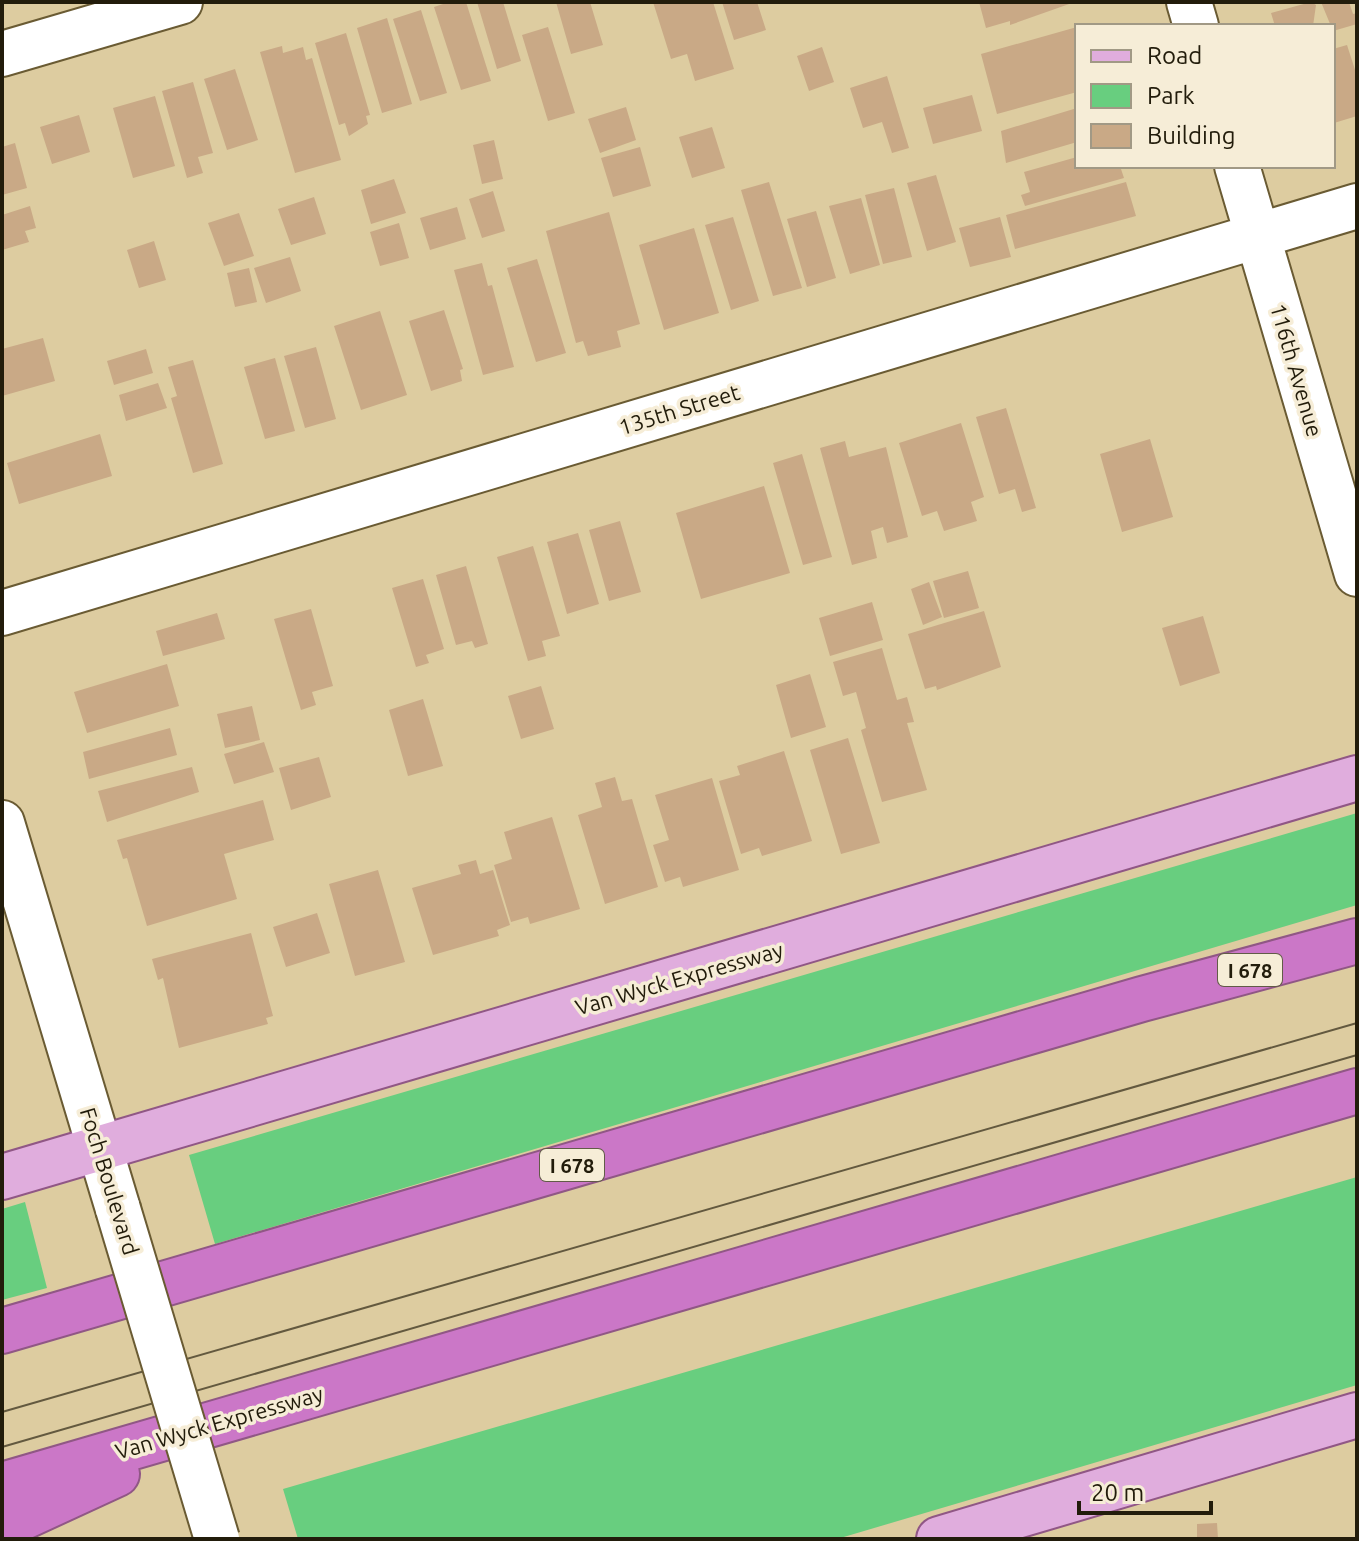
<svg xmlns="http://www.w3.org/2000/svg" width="1359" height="1541" viewBox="0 0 1359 1541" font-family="Ubuntu,sans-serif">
<rect width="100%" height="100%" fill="#ddcca0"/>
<path fill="#68ce7f" d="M1357,813V905L215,1244L189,1155Z
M1357,1177V1385L837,1539H298L283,1489Z
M25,1202L47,1288L2,1300V1209Z"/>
<path fill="#c9a986" d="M449,2H466L491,81L461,90L434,7Z
M477,2H503L521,61L497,69Z
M556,2H590L603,45L571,54Z
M653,2H713L734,69L695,81L687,54L671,59Z
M722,2H757L766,30L734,40Z
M979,2H1072V3L1010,25V21L986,28Z
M1311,2L1316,5L1313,26H1275L1271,13Z
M1321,2H1349L1353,14L1357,13V24L1333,31Z
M421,10L447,93L420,101L393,19Z
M387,18L412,104L382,113L357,28Z
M548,27L575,113L548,121L522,35Z
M1077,27V92L997,114L981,54Z
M346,33L370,115L366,116L368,124L349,136L345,123L339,125L315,43Z
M1347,45L1357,76V116L1334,123L1333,49Z
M282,46L283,53L303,47L306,60L312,58L341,160L295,173L260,52Z
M822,47L834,82L809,91L797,56Z
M235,69L258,140L227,150L204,79Z
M887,76L909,148L892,153L882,122L863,128L850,88Z
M193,82L213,153L198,157L203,173L187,178L162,91Z
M972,95L982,131L933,144L923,108Z
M155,96L175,166L133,178L113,108Z
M626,107L636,140L600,153L588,119Z
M1077,108V142L1006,163L1001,131Z
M79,115L90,152L52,164L40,127Z
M712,127L725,168L692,178L679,137Z
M494,140L503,179L482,184L473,145Z
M15,143L27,188L2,195V147Z
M640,147L651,186L613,197L601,158Z
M1077,157V166H1120L1124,178L1025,206L1021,195L1030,192L1024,172Z
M936,175L956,242L927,251L907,183Z
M394,179L406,213L371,224L361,190Z
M769,182L802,288L773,296L741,190Z
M1126,182L1136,216L1015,249L1006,215Z
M894,188L912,257L883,264L865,195Z
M493,191L505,231L482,238L469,199Z
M314,197L326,234L291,245L278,209Z
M861,198L880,265L850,274L829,206Z
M30,206L36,228L25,231L29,242L2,250V215Z
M457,207L466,239L430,250L420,218Z
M816,211L836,278L807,287L787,219Z
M609,212L640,324L617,331L621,347L588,356L583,341L576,343L546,231Z
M239,213L254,256L224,266L208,223Z
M733,217L759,301L731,310L705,225Z
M1000,217L1011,257L970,267L959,228Z
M399,223L409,258L380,266L370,232Z
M694,228L719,313L664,330L639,245Z
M154,241L166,280L139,288L127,250Z
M290,257L301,291L266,303L254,268Z
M537,259L566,353L536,362L507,268Z
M482,263L488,286L492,285L514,367L483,375L454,270Z
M249,268L257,302L235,307L227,273Z
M444,310L463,369L460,370L462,381L431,391L409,321Z
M380,311L407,395L361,410L334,326Z
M43,338L55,381L2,396V349Z
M316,347L336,419L305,428L284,356Z
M146,349L153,373L114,385L107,361Z
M275,358L295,431L265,439L244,367Z
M193,360L223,464L193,473L171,398L177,396L168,367Z
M158,383L167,408L126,421L119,395Z
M1006,408L1036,508L1022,512L1015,489L999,494L976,417Z
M961,423L984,497L971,502L977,521L944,531L937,511L922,516L899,443Z
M100,434L112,476L19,504L7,463Z
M1150,439L1173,517L1122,532L1100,454Z
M845,441L849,457L886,447L908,537L887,543L883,527L871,531L877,558L852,565L820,448Z
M802,454L832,557L803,565L773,463Z
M764,486L790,573L701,599L676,513Z
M620,521L641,592L609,601L589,530Z
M578,533L599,604L567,614L547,542Z
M533,546L560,636L542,641L546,656L528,661L497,557Z
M466,566L488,644L475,648L472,641L456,645L436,575Z
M968,571L979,608L944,618L933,581Z
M423,579L444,649L426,655L429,663L416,667L392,588Z
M929,582L942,617L923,625L911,589Z
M872,602L883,640L830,656L819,618Z
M311,609L333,686L312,692L316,705L301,710L274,619Z
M984,611L1001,667L937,690L936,686L925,689L908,634Z
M217,613L225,639L163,656L156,631Z
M1203,616L1220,673L1180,686L1162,628Z
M882,648L897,700L907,697L914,722L907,723L927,790L882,802L861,730L866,728L856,692L843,696L833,662Z
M167,664L179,706L87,733L74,692Z
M810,674L826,727L791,738L776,685Z
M541,686L554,729L521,739L508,696Z
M423,699L443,766L408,776L389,710Z
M252,706L260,740L225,748L217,714Z
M170,728L177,755L89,779L83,752Z
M848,738L880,843L841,854L810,750Z
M264,742L274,772L234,784L224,754Z
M784,751L812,841L762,856L759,848L741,854L719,781L740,775L737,766Z
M319,757L331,797L291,810L279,768Z
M192,767L199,792L107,822L98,791Z
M615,777L622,801L632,799L658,887L605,904L578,815L602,807L595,783Z
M712,778L739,870L683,887L680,877L665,882L653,845L669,840L655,795Z
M263,800L274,840L224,854L237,899L147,926L127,858L123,859L117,840Z
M552,817L580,909L530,924L528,917L511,922L494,865L512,859L504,832Z
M476,860L480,874L493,870L510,925L497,930L499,936L433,955L412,888L461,874L458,865Z
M378,870L405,962L355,976L329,884Z
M317,913L330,953L286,967L273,927Z
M251,933L273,1016L266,1018L268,1024L179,1048L163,978L158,980L152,959Z
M1217,1523L1218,1539H1197V1524Z"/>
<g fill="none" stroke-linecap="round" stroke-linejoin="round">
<defs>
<path id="minor" d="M1189,2L1196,26
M2,54L180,2
M1237,166L1357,574
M2,613L1357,206
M2,823L118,1209"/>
<path id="major" d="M2,1177L1357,778
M939,1539L1357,1415"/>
<path id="highway" d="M2,1331L1142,999L1357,941
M2,1485L1357,1091
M2,1527L117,1474"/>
</defs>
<use href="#minor" stroke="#6a5b33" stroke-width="48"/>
<use href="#major" stroke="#905785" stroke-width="48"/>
<use href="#highway" stroke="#905785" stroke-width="48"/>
<use href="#minor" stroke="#fff" stroke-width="44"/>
<use href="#major" stroke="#e0addd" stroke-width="44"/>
<use href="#highway" stroke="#cb77c7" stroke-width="44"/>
<path stroke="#63593f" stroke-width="2" d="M2,1412L1357,1023
M2,1447L1357,1055"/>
<defs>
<path id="minor-bridge" d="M118,1209L217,1539"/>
</defs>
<use href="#minor-bridge" stroke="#6a5b33" stroke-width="48" stroke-linecap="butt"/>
<use href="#minor-bridge" stroke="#fff" stroke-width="44"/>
</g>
<g text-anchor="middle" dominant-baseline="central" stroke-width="7" stroke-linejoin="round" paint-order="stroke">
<g fill="#f6edd7" stroke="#625b48" stroke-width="2">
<rect x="1218" y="954" width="64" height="32" rx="6"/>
<rect x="540" y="1149" width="64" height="32" rx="6"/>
</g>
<g font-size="20" font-weight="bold" fill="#221c0b">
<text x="1250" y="970">I 678</text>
<text x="572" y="1165">I 678</text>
</g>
<g font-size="22" fill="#221c0b" stroke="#f6edd7">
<text transform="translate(1297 370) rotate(74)">116th Avenue</text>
<text transform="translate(679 409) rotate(-17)">135th Street</text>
<text transform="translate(679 978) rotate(-16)">Van Wyck Expressway</text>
<text transform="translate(110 1181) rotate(73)">Foch Boulevard</text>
<text transform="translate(219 1422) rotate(-16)">Van Wyck Expressway</text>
</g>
</g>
<rect width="1359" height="1541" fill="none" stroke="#221c0b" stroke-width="8"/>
<rect x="1075" y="24" width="260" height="144" fill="#f6edd7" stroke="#a19985" stroke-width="2"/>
<rect x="1091" y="50" width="40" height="12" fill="#e0addd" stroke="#a19985" stroke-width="2"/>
<text x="1147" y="64" font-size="24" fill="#221c0b">Road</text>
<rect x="1091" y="84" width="40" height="24" fill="#68ce7f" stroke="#a19985" stroke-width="2"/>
<text x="1147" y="104" font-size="24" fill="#221c0b">Park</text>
<rect x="1091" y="124" width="40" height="24" fill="#c9a986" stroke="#a19985" stroke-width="2"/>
<text x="1147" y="144" font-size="24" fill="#221c0b">Building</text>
<path d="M1079 1501v12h132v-12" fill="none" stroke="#221c0b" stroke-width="4"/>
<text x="1091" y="1501" font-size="24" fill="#221c0b" stroke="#f6edd7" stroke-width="6" paint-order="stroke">20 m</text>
</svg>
